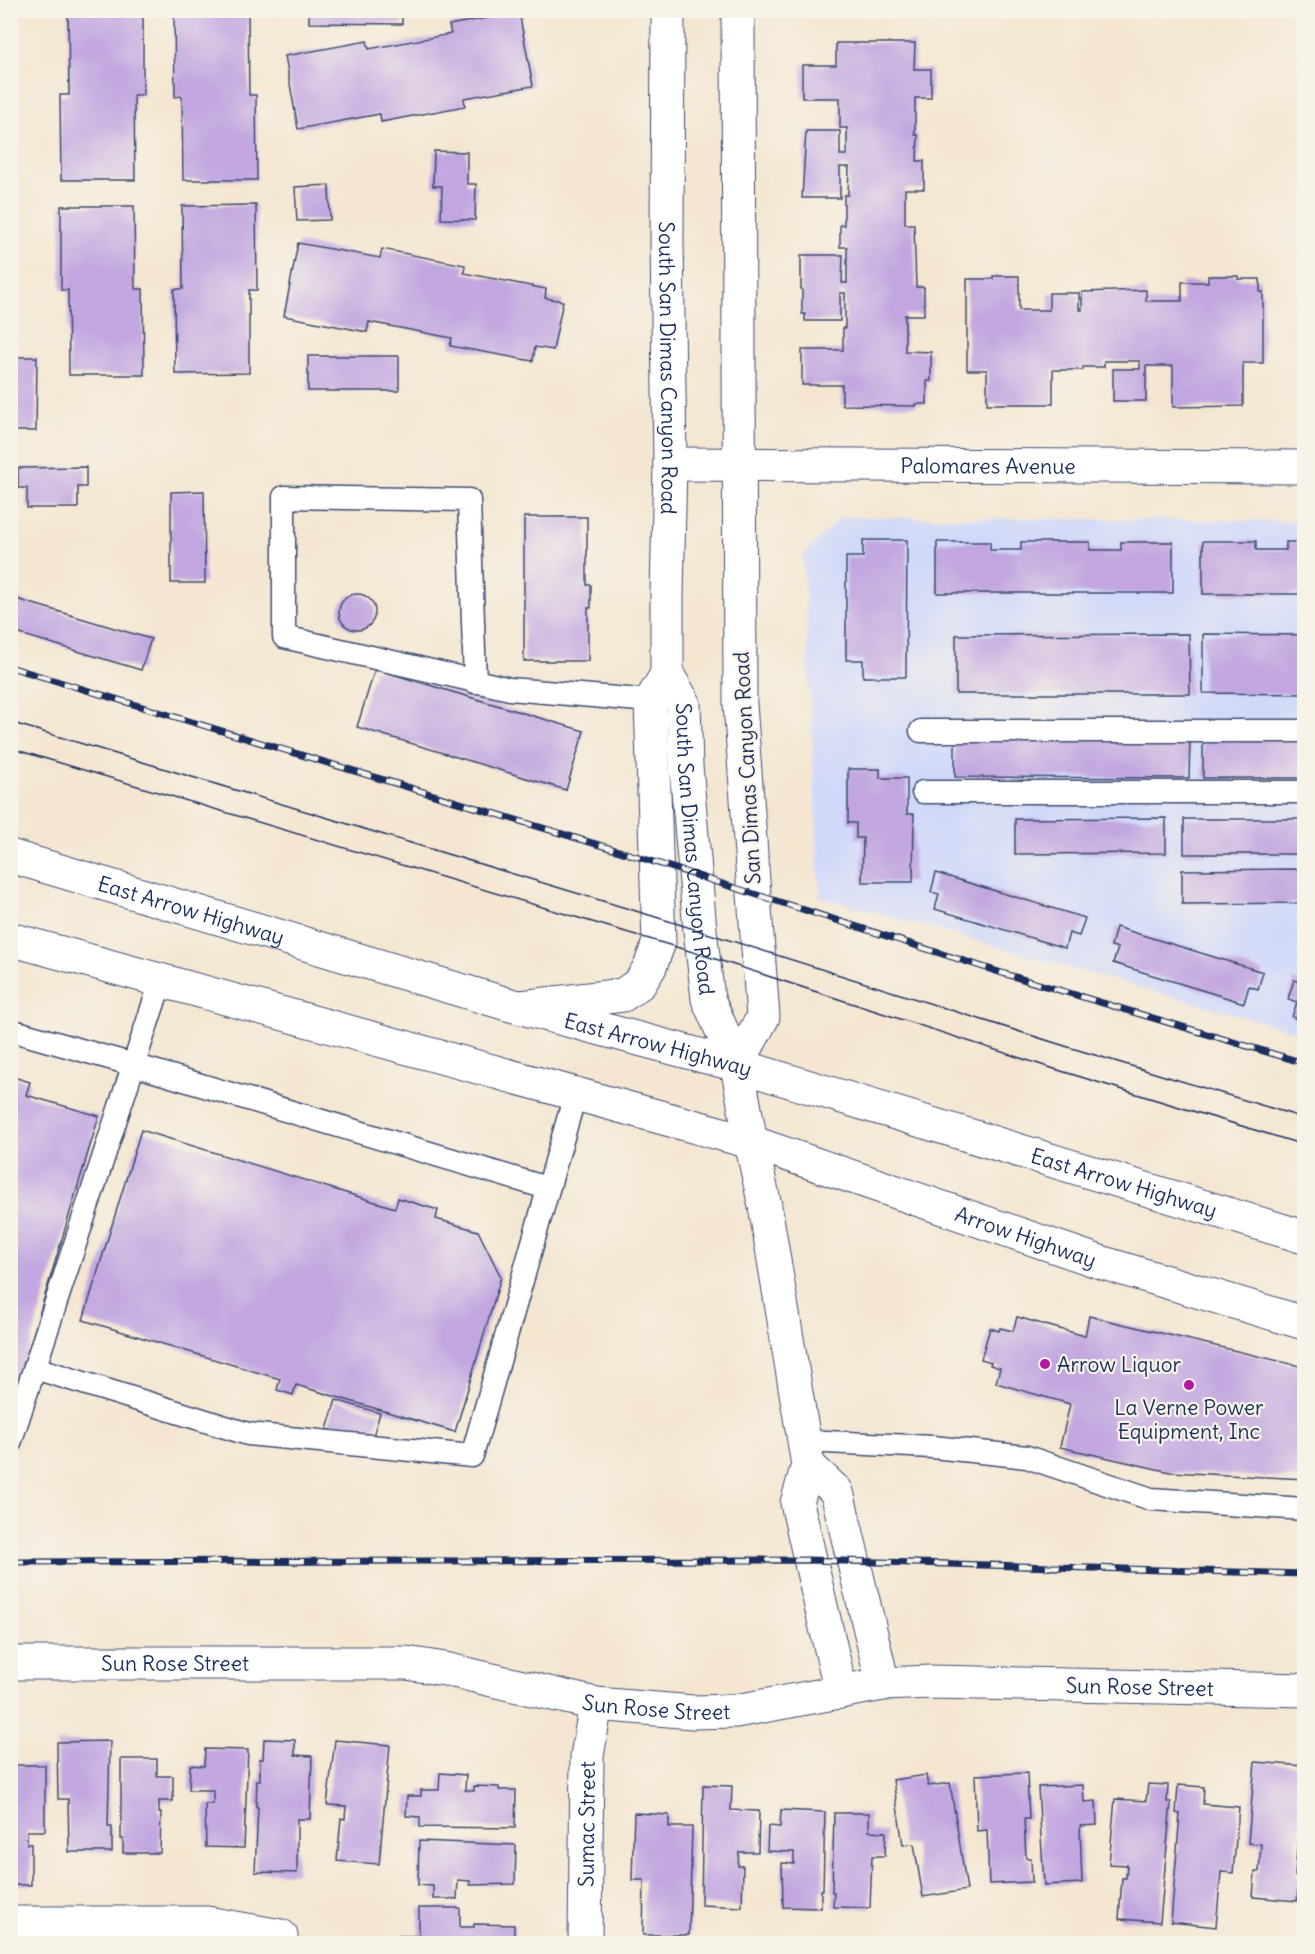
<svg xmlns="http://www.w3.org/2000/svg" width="1315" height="1954" viewBox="0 0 1315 1954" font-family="Delius,sans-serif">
<rect width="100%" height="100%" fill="#f7f3e8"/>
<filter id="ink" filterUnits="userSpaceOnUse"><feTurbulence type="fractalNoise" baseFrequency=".0167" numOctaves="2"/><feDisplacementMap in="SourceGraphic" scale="12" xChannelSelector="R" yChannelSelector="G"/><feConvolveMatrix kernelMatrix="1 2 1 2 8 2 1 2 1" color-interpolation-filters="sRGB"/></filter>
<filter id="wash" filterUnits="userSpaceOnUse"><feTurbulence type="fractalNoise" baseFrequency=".008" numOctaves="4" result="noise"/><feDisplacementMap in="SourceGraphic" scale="24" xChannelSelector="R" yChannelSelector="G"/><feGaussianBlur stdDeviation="1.35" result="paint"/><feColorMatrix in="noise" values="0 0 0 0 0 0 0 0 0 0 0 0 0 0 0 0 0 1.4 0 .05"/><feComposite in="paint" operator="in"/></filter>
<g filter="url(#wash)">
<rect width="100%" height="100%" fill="#f4e6d1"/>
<path fill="#d1d9f9" d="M841,517L1304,521V1034L820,897L803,555Z"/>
<g id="blocks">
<path fill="#c1a6e0" d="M248,10L249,95H256L257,180H183L182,96L175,97L174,11Z
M309,10H402V24L309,23Z
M68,11H143V95H134L135,180H61L60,95H69Z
M519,12L533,86L464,98L465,106L381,122L380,114L298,129L285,56L367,41L369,49L451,34L449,25Z
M836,43H915L914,69H931V98H915V135H918L917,161H924V189H905V224H914L916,287H924V315H905V351L931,352V381H927V404H916V406L842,405V385H802V350H843V328H845V293H840V321H805V314H802V289H801V255H843L842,283H847V247H840V225H844V195H848L849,167H840V198H802L806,131H840V155H847V128H840V98H802V65H836Z
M434,151L467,152V184H476L475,220L441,219L442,186H433Z
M329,185L330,220L297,221L295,187Z
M256,205L257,290H249V373L175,374L174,289H183L182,206Z
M61,206H134L135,289H143L144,375H69L68,290H61Z
M298,243L380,258L382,249L465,265L464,273L546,289L545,298L563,301L553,350L535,347L533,361L450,346L452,338L369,322L367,332L284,316Z
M993,276H1019V310H1049V293H1079V310H1082V292L1146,290V301H1182V282H1208V276H1238V279H1260V292H1263V363H1243V406L1173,407V366H1146V401H1113V369H1140V361H1104V367H1083V370H1053V404H987V370H967V279H993Z
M308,356H399V391H308Z
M10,357H37L36,431H10Z
M86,467V487H78V508H27V488H18V468Z
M204,491L205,583H171V492Z
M524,517H587V585H591V608H588V661H524Z
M863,540H907L906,677H863V660H846V557H863Z
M1203,541H1256V550H1286V542H1304V594H1203Z
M937,542H990V550H1021V542H1090V550H1121V542H1173V593H937Z
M339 612a18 18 0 1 1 36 0a18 18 0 1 1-36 0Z
M10,597L151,639L141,670L10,631Z
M1189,634L1190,694H956V635Z
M1203,634L1304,635V694L1203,693Z
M375,669L584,731L566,790L357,727Z
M955,735L1190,736L1189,778L955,777Z
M1203,735L1304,736V778H1203Z
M848,769H880V778H907V814H914L913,882H862L863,838H856V823H848Z
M1166,818V853L1015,854V819Z
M1184,819H1304V854H1184Z
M1304,869V903L1182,904V870Z
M936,873L1085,918L1079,936L1069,933L1065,948L935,909L939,894L931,892Z
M1116,927L1263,972L1258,989L1249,986L1244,1003L1113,963L1118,948L1111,946Z
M1294,980L1304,983V1021L1292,1017L1297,1002L1288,999Z
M10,1076L30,1082L26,1095L99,1116L18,1385L10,1382Z
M141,1130L395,1208L398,1198L438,1210L436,1219L478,1231L501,1277L455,1432L296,1385L293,1395L277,1390L280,1379L83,1320Z
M1089,1316L1304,1367V1479L1170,1472L1060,1447L1070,1404L996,1383L1000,1368L990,1365L991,1362L981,1359L990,1328L999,1331L1000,1328L1013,1331L1017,1317L1085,1336Z
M336,1400L380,1413L371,1443L327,1429Z
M264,1739L295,1740V1755L312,1756L310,1819H297V1873L255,1872L258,1807H256L257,1780H260V1759H263Z
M335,1740L390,1745L379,1864L337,1861L341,1818L345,1819L346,1806L327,1805Z
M110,1741L108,1827H112V1852H69L68,1799H58L57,1742Z
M205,1749L248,1750L244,1848L206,1847L205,1804H213V1790H189L190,1765L204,1766Z
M121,1759H157V1776H173V1801H159V1813H161L160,1853H123V1839H121Z
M1255,1762L1304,1766L1301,1837L1298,1836L1295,1876H1299L1297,1901L1253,1897L1255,1872H1259L1261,1844L1248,1843Z
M10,1765H45V1831H27V1844H31V1885H10Z
M440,1773L466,1775L465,1790L474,1791V1786L499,1787V1790H516L515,1828L420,1827V1817L406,1816L407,1796H421V1790H439Z
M1027,1773L1029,1819H1024L1026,1858H1031L1032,1882L989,1884L987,1830L977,1831L975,1775Z
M926,1775L928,1786L950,1783L967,1890L923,1897L914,1844L903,1845L893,1780Z
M1148,1784L1168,1785L1167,1802H1171L1160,1922L1119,1919L1122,1878H1126L1127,1865L1109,1864L1115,1799L1146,1801Z
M703,1785L732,1786L731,1810L759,1811L758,1852H739L738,1866H743L742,1907L701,1905Z
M1083,1785L1084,1802L1096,1801L1097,1825L1080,1826L1082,1883L1044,1885L1038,1787Z
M1178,1785L1204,1787L1203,1804L1239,1807L1233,1873L1221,1872L1216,1927L1171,1922L1180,1814L1176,1813Z
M781,1810L825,1812L823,1890H821V1908L783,1907L782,1863L794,1864V1852L767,1851L768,1826L780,1827Z
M634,1813L669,1815V1827H692L689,1935H643L644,1880H632Z
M834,1813H869V1831L886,1832L885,1856H872L870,1908L833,1907L834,1892H832Z
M419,1841L516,1845L515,1884L470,1885V1881L458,1880L457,1899H433V1886L418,1885Z
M419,1908H460V1927H474V1924L514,1925V1944H394V1936H419Z"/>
</g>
</g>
<g filter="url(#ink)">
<use href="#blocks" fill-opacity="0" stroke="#3c4a6f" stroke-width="1.5"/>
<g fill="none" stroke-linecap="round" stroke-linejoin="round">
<defs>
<path id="lane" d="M475,682L469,500L284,497V637L510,689L651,701
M921,731H1304
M923,792H1304
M10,1030L134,1065L547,1188
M35,1368L248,1434L472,1456L575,1095
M804,1441L933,1447L1027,1457L1151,1499L1304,1509
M10,1443L161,981"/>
<g id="street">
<path d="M751,1142L765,1206L808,1465L797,1503L841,1692"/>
<path d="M808,1465L837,1492L883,1684"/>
<path id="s1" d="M10,1663H406L445,1669L596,1704L693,1712L736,1711L883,1684L931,1682L1304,1690"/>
<path d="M10,1923H207L281,1936"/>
<path id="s2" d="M585,1944L587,1756L596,1704"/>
</g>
<g id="secondary">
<path id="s3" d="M668,10L667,241L670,464L667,595V674L684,703L686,766L700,930L708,999L737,1065L751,1142"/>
<path id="s4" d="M670,464L1304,467"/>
<path d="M521,1007L623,995L640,983L650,967L659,942L651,701L667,674"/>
<path d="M737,1065L763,1017L740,704L738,10"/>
</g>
<g id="primary">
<path id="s5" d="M10,856L507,1004L737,1065L1304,1237"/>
<path id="s6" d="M10,939L751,1142L1100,1262L1304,1323"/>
</g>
</defs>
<use href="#lane" stroke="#3c4a6f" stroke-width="25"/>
<use href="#street" stroke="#3c4a6f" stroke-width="35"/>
<use href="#secondary" stroke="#3c4a6f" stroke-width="35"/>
<use href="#primary" stroke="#3c4a6f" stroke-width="35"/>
<use href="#lane" stroke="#fff" stroke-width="22"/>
<use href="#street" stroke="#fff" stroke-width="33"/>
<use href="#secondary" stroke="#fff" stroke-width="33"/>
<use href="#primary" stroke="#fff" stroke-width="33"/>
<path stroke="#1b2f5e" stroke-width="1.5" d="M10,722L659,918L1065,1046L1304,1118
M10,748L703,955L1048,1067L1304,1145"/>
<defs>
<path id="rail" d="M10,667L629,854L1002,973L1304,1063
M10,1562L808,1560L1304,1574"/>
</defs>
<use href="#rail" stroke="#1b2f5e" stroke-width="7"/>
<use href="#rail" stroke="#f7f3e8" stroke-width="4.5" stroke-dasharray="14" stroke-linecap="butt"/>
</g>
</g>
<g fill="#b5179e" stroke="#f7f3e8" stroke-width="2">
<circle cx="1045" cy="1364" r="6"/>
<circle cx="1189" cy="1385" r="6"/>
</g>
<g text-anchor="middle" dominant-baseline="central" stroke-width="4.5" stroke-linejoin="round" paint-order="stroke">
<g font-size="21" fill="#1b2f5e" stroke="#f7f3e8">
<text stroke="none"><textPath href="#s3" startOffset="358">South San Dimas Canyon Road</textPath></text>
<text stroke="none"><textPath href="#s4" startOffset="318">Palomares Avenue</textPath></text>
<text transform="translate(747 768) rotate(-93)">San Dimas Canyon Road</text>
<text stroke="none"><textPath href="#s3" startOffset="844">South San Dimas Canyon Road</textPath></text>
<text stroke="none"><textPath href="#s5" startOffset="189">East Arrow Highway</textPath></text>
<text stroke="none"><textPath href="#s5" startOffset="675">East Arrow Highway</textPath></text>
<text stroke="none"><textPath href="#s5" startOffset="1161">East Arrow Highway</textPath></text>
<text stroke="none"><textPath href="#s6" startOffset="1059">Arrow Highway</textPath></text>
<text stroke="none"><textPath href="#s1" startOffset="165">Sun Rose Street</textPath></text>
<text stroke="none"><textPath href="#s1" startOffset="1137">Sun Rose Street</textPath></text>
<text stroke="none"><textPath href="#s1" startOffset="651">Sun Rose Street</textPath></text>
<text stroke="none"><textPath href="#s2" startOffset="120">Sumac Street</textPath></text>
</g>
<g font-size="21" fill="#1b2f5e" stroke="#f7f3e8" text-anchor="start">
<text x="1057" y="1364">Arrow Liquor</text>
<text x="1189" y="1407" text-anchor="middle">La Verne Power<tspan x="1189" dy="24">Equipment, Inc</tspan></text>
</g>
</g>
<rect width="1315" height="1954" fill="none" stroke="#f7f3e8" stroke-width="36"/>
</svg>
